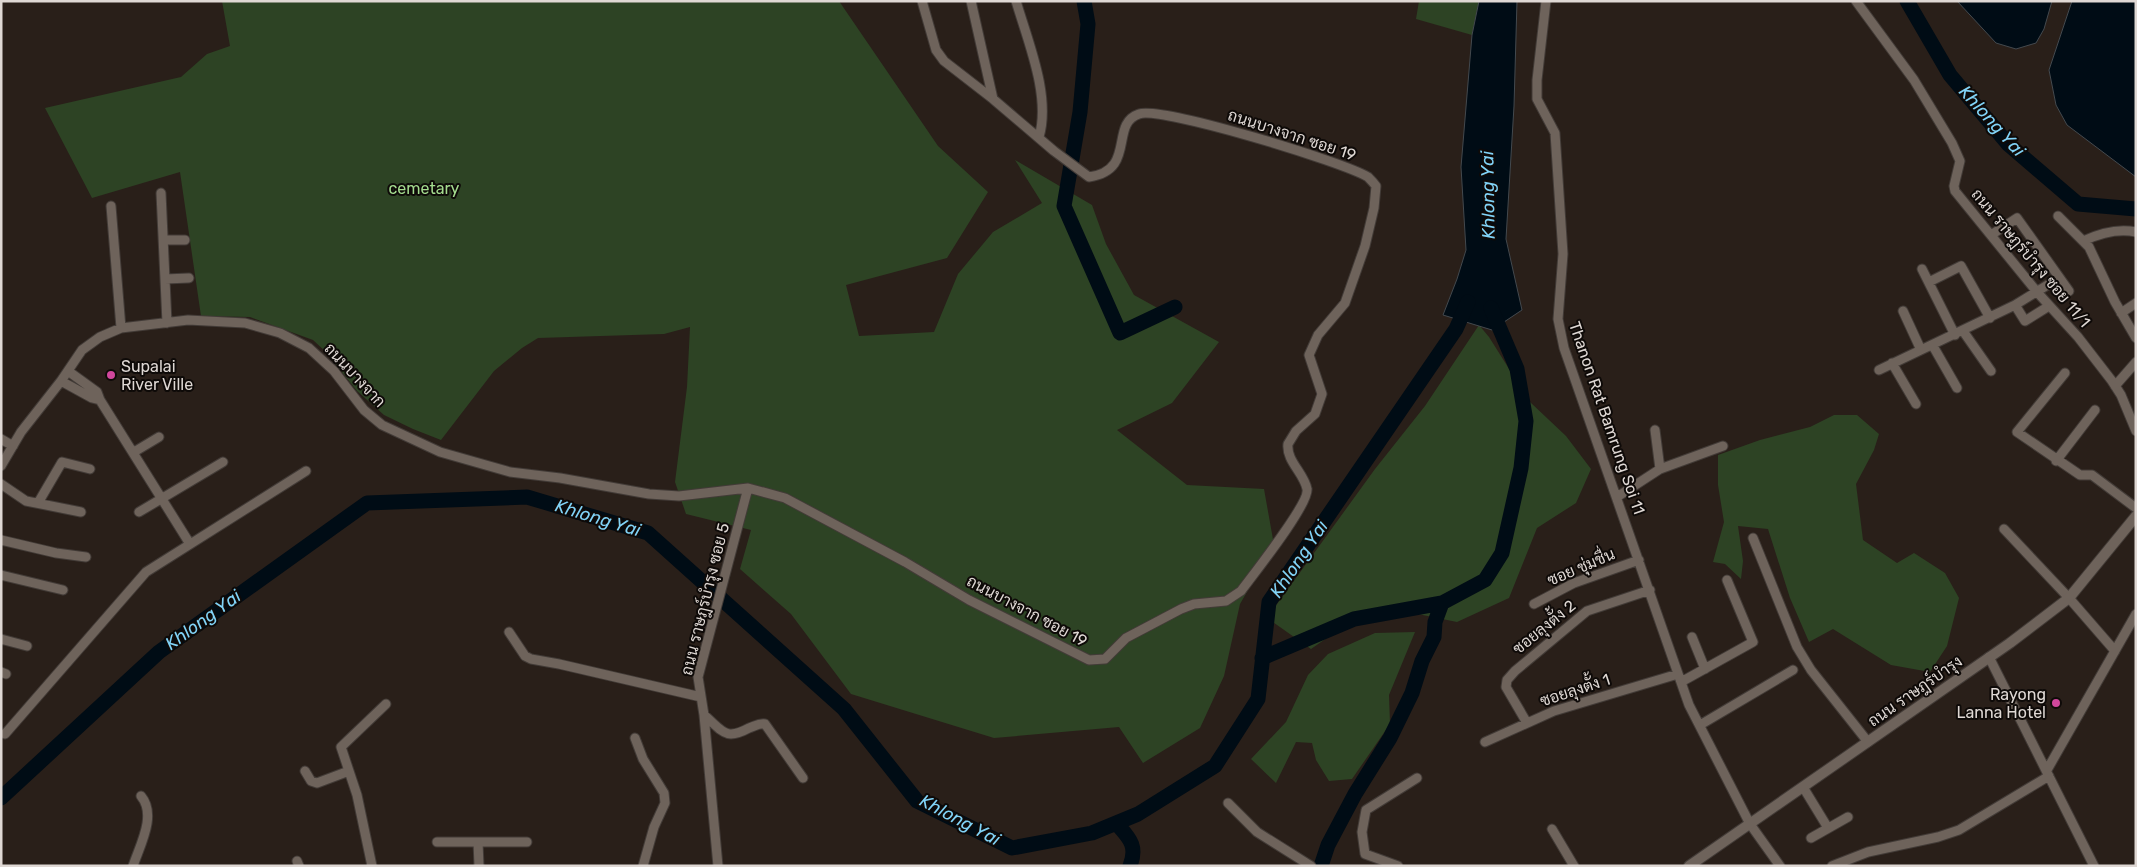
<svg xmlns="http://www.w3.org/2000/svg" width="2137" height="867" viewBox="0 0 2137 867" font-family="Rubik,Sarabun,sans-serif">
<rect width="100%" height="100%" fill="#291f19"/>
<path fill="#2d4324" d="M222,1H839L938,146L988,192L947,258L846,285L859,336L934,332L958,274L993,232L1042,203L1015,160L1092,205L1106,244L1134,295L1219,342L1172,403L1117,430L1187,485L1264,489L1274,545L1240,604L1224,676L1200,728L1143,763L1119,727L994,738L851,694L791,614L740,569L751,530L686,514L675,482L687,387L690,327L664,334L538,338L522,348L494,371L441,440L413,429L384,415L357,391L326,352L313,340L250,317L201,316L180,172L92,198L45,108L181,77L207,54L230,46Z
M1419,1H1479L1472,35L1416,19Z
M1479,325L1489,337L1530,402L1566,436L1591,469L1576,503L1537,528L1509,598L1457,622L1403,611L1376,610L1354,619L1311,649L1267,618L1375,469L1425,406Z
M1834,415H1857L1879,434L1874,450L1856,484L1863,540L1897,563L1914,553L1945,573L1959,598L1947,646L1930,672L1891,665L1833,629L1809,642L1790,598L1768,529L1738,526L1743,561L1741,579L1725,564L1713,562L1724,522L1718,485V455L1760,440L1810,427Z
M1415,632L1389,695L1390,724L1352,779L1329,781L1316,760L1312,743L1296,742L1276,783L1251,759L1286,722L1308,675L1328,654L1375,633Z"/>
<path fill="#000c15" stroke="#43494e" d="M1479,1H1517L1514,106L1506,239L1522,310L1492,330L1443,315L1457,279L1466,250L1461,167L1472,35Z
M1957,1H2052L2044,29L2036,43L2016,49L1996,43Z
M2072,1H2136V177L2067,125L2056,105L2049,70Z"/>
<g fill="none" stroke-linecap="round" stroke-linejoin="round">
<path stroke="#000c15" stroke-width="15" d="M1084,1L1088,24L1080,112L1064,206L1120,333L1175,307
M1907,1L1950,75L2008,144L2078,204L2136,209
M1262,658L1354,619L1442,603L1485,580L1502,553L1521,468L1526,421L1517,369L1491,308
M1,798L159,652L367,503L527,497L648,533L844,709L917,801L1012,848L1092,833L1138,814L1215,766L1258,699L1269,602L1456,329L1468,302
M1116,823C1129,838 1138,845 1130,866
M1321,866L1328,845L1355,794L1390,738L1412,693L1422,661L1434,637L1435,622L1442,603"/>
<defs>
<path id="minor" d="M971,1L993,99
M1016,1C1028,42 1051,96 1039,137
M1546,1L1537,80V99L1555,133L1563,254L1558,319L1564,348L1689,705L1750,824L1780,866
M1856,1L1914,80L1952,143L1960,161L1954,186L1955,191L2037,292L2078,337L2112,381L2121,395L2136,431
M161,193L167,323
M111,206L121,328
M2058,216L2089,247L2115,302L2136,338
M1991,235L2017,218L2069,291
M164,240H185
M2083,241C2098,234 2118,228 2136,232
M1922,269L1955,335
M165,279L189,278
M1929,282L1961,266L1990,318
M2015,305L2025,321L2049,306
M1903,311L1921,350
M2121,313L2136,303
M1963,331L1991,371
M1933,346L1957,388
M1892,363L1916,404
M1879,370L2015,305L2059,278
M68,371L97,392L100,400L190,544
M2065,373L2017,432L2080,475H2092L2136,508
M61,381L92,398L100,400
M2115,386L2136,362
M1655,430L1660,469
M1,439L13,446
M134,452L159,437
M2056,461L2095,410
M1,466L21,432L61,381L82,350L100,337L121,328L188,320L245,323L280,333L309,348L334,371L364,410L382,425L440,452L510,472L560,478L649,494L679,496L748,488L785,498L905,562L969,600L1089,660L1105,659L1126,638L1181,609L1194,604L1226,601L1241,591C1252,576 1310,503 1307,489C1304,473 1286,461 1288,444L1296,431L1315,414L1322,394L1309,355L1318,335L1345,303L1365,246L1374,208L1376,186C1373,182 1371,180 1368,177C1344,162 1161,106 1139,114C1109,124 1137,170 1089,177L1054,151L993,99L944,61L936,50L922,1
M1,484L26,501L81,512
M1617,497L1660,469L1723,446
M38,503L62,462L90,469
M139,512L223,462
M2004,529L2069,598L2115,651
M1753,538L1797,647L1811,670L1868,742
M1,540L56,553L86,557
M1,575L63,590
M1534,604L1574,583L1639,560
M509,632L525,656L531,659L559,664L701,697
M1692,637L1705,669
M1,639L27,646
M1989,657L2094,866
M1,672L6,674
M1681,682L1753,642L1727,580
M704,715C723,731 725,741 749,728C755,726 759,723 765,724L803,778
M1527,723L1506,687L1507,680L1515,671L1587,611L1650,590
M1700,725L1793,670
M5,734L146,572L306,471
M635,738L643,759L664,793L665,803L654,827L643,866
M1485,742L1554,711L1678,674
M2047,770L2136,614
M305,771L311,781L317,783L349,771
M1803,787L1828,828
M1228,803L1257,832L1311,866
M1552,829L1574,866
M1811,838L1848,817
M437,842H527
M478,842L479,866
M297,861L299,866
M133,866C140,845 157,815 141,796
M372,866L357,795L341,747L386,704
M718,866L704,715L698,677L748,488
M1398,866L1365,854L1362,832L1366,810L1417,778
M1832,866L1868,852L1938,837L1959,830L2049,776"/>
<path id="tertiary" d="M1689,866L2010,643L2069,598L2136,516"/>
</defs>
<use href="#minor" stroke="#423b37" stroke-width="11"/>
<use href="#tertiary" stroke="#423b37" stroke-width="12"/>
<use href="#minor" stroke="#6e635b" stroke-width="9"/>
<use href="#tertiary" stroke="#6e635b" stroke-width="10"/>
</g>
<g fill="#d1479c" stroke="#0e0a08" stroke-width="2">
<circle cx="111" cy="375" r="5"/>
<circle cx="2056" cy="703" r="5"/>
</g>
<g text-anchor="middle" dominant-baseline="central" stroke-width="4" stroke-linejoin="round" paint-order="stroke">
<g font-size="16" fill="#dfd8d4" stroke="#0e0a08">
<text transform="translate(1292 135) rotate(18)">ถนนบางจาก ซอย 19</text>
<text transform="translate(2031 258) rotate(50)">ถนน ราษฎร์บำรุง ซอย 11/1</text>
<text transform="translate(355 375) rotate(47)">ถนนบางจาก</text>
<text transform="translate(1607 418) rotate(71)">Thanon Rat Bamrung Soi 11</text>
<text transform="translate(1581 567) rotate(-23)">ซอย ชุ่มชื่น</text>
<text transform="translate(705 599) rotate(-76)">ถนน ราษฎร์บำรุง ซอย 5</text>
<text transform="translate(1027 611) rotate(28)">ถนนบางจาก ซอย 19</text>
<text transform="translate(1544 627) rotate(-39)">ซอยลุงตั้ง 2</text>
<text transform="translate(1575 690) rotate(-18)">ซอยลุงตั้ง 1</text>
<text transform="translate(1915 691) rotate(-35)">ถนน ราษฎร์บำรุง</text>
</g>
<g font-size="16" fill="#a4dc8f" stroke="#0e0a08">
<text x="424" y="188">cemetary</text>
</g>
<g font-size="16" fill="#dfd8d4" stroke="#0e0a08" text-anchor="start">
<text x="121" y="366">Supalai<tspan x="121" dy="18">River Ville</tspan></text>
<text x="2046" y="694" text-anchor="end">Rayong<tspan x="2046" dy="18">Lanna Hotel</tspan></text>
</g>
<g font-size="18" font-style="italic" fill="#81d3f7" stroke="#0e0a08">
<text transform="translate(1992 121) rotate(48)">Khlong Yai</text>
<text transform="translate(1488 195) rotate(-91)">Khlong Yai</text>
<text transform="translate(598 518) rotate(17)">Khlong Yai</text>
<text transform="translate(1299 559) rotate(-56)">Khlong Yai</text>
<text transform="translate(203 620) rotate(-36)">Khlong Yai</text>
<text transform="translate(960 820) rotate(28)">Khlong Yai</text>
</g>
</g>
<rect width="2137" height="867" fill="none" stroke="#dfd8d4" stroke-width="5"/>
</svg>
